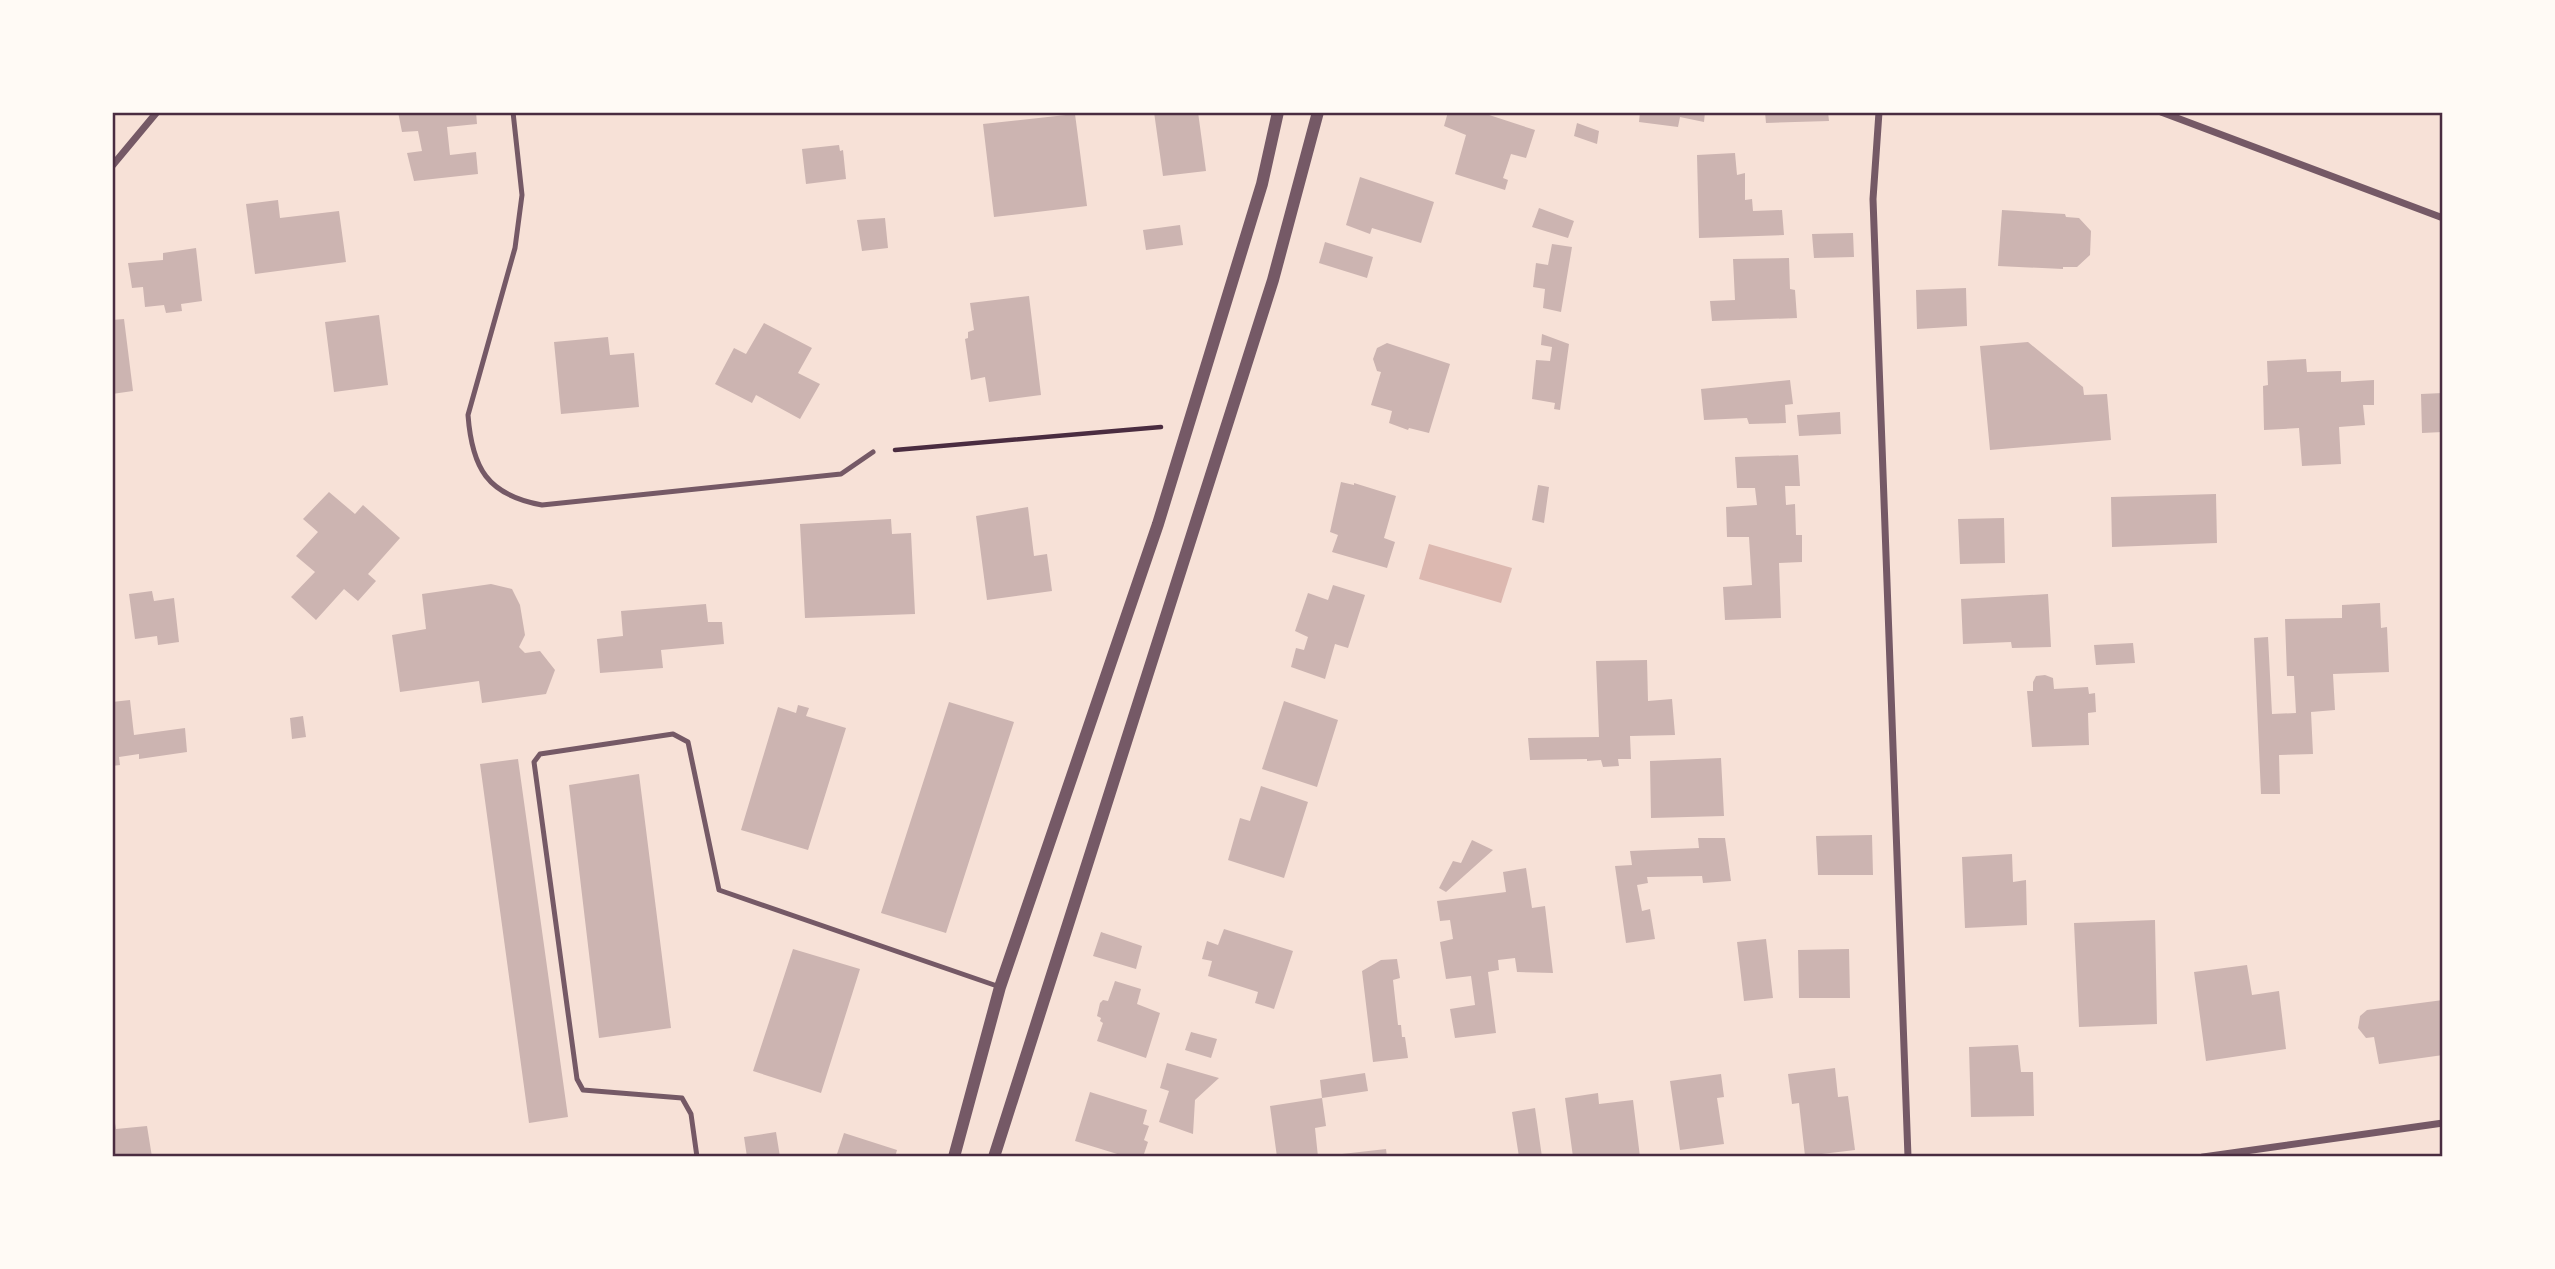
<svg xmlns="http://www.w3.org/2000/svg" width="2555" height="1269" viewBox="0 0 2555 1269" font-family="Montserrat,sans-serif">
<rect width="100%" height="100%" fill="#f7e1d7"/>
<path fill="#dcb8b0" d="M1429,544L1512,568L1501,603L1419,579Z"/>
<path fill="#ccb4b1" d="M398,112H476L477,124L447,127L450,155L476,152L478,174L414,181L407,153L422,151L418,131L402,132Z
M1154,112H1198L1206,171L1163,176Z
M1448,112H1480L1535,130L1526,158L1511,154L1503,178L1508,180L1505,190L1455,174L1466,135L1444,126Z
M1640,112H1705L1704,122L1680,117L1678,127L1639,122Z
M1765,112H1828L1829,121L1766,123Z
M1075,114L1087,206L994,217L983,124Z
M1577,123L1599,131L1597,144L1574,136Z
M839,145L840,151L843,150L846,179L806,184L802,149Z
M1735,153L1737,175L1745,173V200L1752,199L1753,211L1782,210L1784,235L1699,238L1697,155Z
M1360,177L1434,202L1421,243L1372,228L1370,234L1346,225Z
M278,200L280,218L339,211L346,262L255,274L246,204Z
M1539,208L1574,221L1568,238L1532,227Z
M2002,210L2065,214L2066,217L2079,218L2091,231L2090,255L2077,267H2063V269L1998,266Z
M885,218L888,248L862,251L857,220Z
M1180,225L1183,245L1146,250L1143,230Z
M1853,233L1854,257L1814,258L1812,234Z
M1325,242L1373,257L1367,278L1319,263Z
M1552,244L1572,247L1561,312L1543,308L1545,289L1533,287L1536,263L1548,265Z
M196,248L202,301L181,304L182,311L166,313L164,305L145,307L143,287L132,288L128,263L163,260V253Z
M1789,258L1790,289L1795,290L1797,318L1712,321L1710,301L1735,300L1733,259Z
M1966,288L1967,326L1917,329L1916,290Z
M1029,296L1041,395L989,402L985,377L971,380L965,339L968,338V332L974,330L970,303Z
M379,315L388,385L334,392L325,322Z
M124,319L133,391L112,394V320Z
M764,323L812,348L798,373L820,384L800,419L756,395L752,403L715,384L734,348L746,354Z
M1542,334L1569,344L1560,410L1554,409L1555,403L1532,399L1536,360L1550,361L1552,347L1541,345Z
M608,337L610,355L634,353L639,407L561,414L554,342Z
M2028,342L2083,387L2084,395L2107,394L2111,440L1990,450L1980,346Z
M1387,343L1450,364L1429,433L1409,428L1408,430L1389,423L1392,411L1371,405L1381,372L1377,371L1373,359L1377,348Z
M2306,359L2307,372L2341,371V382L2374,380V405H2363L2365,425L2339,427L2341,464L2302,466L2299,428L2264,430L2263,386L2268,385L2267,361Z
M1790,380L1793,404L1785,405L1786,423L1749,424L1747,418L1704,420L1701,389Z
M2443,393V432L2422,433L2421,394Z
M1840,412L1841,434L1799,436L1797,415Z
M1798,455L1800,486H1785L1786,505L1795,504L1796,535H1802V562L1779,563L1781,618L1725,620L1723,587L1752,585L1749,537H1727L1726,507L1757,505L1755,488H1737L1735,457Z
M1341,482L1354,485V483L1396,496L1384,538L1395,542L1387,568L1332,552L1338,535L1330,532Z
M1538,485L1549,487L1544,523L1532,520Z
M329,492L355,514L363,505L400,538L368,574L376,581L358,601L344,589L316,620L291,597L315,572L296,556L318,532L303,519Z
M2216,494L2217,543L2112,547L2111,497Z
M1028,507L1034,556L1047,554L1052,591L987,600L976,516Z
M2004,518L2005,563L1960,564L1958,519Z
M891,519L892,534L911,533L915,614L805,618L800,524Z
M491,584L512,589L520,605L525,635L519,647L525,653L540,651L555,670L546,694L482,703L479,681L400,692L392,635L426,629L422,594Z
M1333,585L1365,595L1348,648L1335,644L1325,679L1291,667L1296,648L1304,650L1308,637L1295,631L1308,593L1328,600Z
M152,591L154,601L174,598L179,642L158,645L157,636L135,639L129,594Z
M2048,594L2051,647L2012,648L2011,642L1963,644L1961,599Z
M2380,603L2381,628L2387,627L2389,672L2333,674L2335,710L2311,712L2313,754L2279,755L2280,794H2261L2254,638L2268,637L2272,714L2296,713L2294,676H2287L2285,619L2342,618V605Z
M706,604L708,622H722L724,644L661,650L663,668L600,673L597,639L623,636L621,611Z
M2133,643L2135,663L2096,665L2094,645Z
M1647,660L1648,701L1672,699L1675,735L1630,736L1631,759H1618L1619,766L1603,767L1601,760L1587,761V759L1530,760L1528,738L1599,737L1596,661Z
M2045,675L2053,678L2054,689L2088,687L2089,694L2095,693L2096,712L2088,713L2089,745L2032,747L2027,691H2033V682L2036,676Z
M130,700L134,735L185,728L187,752L139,759V754L119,757L120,765L112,766V702Z
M1284,701L1338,720L1317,787L1262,769Z
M949,702L1014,722L946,933L881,913Z
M798,705L809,708L806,716L846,728L808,850L741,830L778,707L796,713Z
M303,716L306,737L292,739L290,718Z
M1721,758L1724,816L1651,818L1650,761Z
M518,759L568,1117L529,1123L480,764Z
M639,774L671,1028L599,1038L569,785Z
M1261,786L1308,802L1284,878L1228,860L1240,818L1250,821Z
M1872,835L1873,875H1818L1816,836Z
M1698,838H1725L1731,881L1703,883L1702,876L1647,877L1648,883L1637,885L1642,911L1650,909L1655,939L1626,943L1615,866L1632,865L1630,851L1699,848Z
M1472,840L1493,850L1446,892L1439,888L1453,861L1461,863Z
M2012,854L2013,882L2026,880L2027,925L1965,928L1962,857Z
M1526,868L1532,908L1545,906L1553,973L1517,972L1515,958L1498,960L1499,970L1488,972L1496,1033L1455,1038L1450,1009L1475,1005L1471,976L1446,979L1440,942L1453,939L1450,920L1440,921L1437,901L1506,892L1503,872Z
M2155,920L2157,1024L2079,1027L2074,923Z
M1224,929L1293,951L1274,1009L1255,1003L1258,992L1208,976L1212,961L1202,959L1207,941L1218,945Z
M1101,932L1142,946L1136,969L1093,956Z
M1766,939L1773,998L1744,1001L1737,942Z
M793,949L860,969L821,1093L753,1071Z
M1849,949L1850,998H1799L1798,950Z
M1397,959L1400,978L1393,980L1398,1025H1401L1402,1037H1405L1408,1058L1373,1062L1362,971L1381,960Z
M2247,965L2252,995L2279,991L2286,1049L2206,1061L2194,972Z
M1115,981L1141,989L1137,1004L1160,1013L1146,1058L1097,1041L1103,1023L1100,1021L1101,1018L1097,1016L1100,1003L1103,1000L1108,1001Z
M2443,1000V1055L2379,1064L2374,1037L2366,1038L2358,1028L2360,1016L2367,1010Z
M1191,1032L1217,1039L1211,1058L1185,1050Z
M2018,1045L2021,1072H2033L2034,1116L1971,1117L1969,1047Z
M1167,1063L1219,1078L1195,1100L1193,1134L1159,1122L1169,1091L1160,1088Z
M1835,1068L1838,1097L1848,1096L1855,1150L1805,1156L1799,1103L1792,1104L1788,1074Z
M1365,1073L1368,1091L1322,1098L1320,1080Z
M1721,1074L1724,1097L1717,1098L1724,1144L1680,1150L1670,1081Z
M1090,1092L1147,1110L1143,1124L1149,1126L1144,1140L1148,1142L1143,1157H1127L1075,1141Z
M1598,1093L1599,1104L1633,1100L1640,1157H1573L1565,1098Z
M1322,1098L1326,1126L1315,1128L1318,1157H1277L1270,1106Z
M1535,1108L1542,1157H1519L1512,1112Z
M112,1123H115L116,1129L147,1126L152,1157H112Z
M776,1132L780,1157H747L744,1137Z
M844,1133L897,1150L895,1157H836Z
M1386,1149L1387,1157H1343L1342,1154Z"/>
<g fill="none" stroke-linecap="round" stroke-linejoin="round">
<path stroke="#4a2c40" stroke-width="4.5" d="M895,450L1161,427"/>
<path stroke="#755966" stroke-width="5" d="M513,112L522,195L515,248L468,415C472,468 487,495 542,505L841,474L873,452
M697,1157L691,1114L682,1098L583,1090L577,1079L534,762L540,754L673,734L688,742L719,890L1000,987"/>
<path stroke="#755966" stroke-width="7" d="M1879,112L1873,199L1908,1157
M2161,112L2443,218
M112,166L157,112
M2203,1157L2443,1123"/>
<path stroke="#755966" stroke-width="12" d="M954,1157L1000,987L1158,524L1262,184L1278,112
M994,1157L1273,280L1318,112"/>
</g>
<rect width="2555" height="1269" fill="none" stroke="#fffaf5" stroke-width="228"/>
<rect x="114" y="114" width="2327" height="1041" fill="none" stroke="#4a2c40" stroke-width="2.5"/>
</svg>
